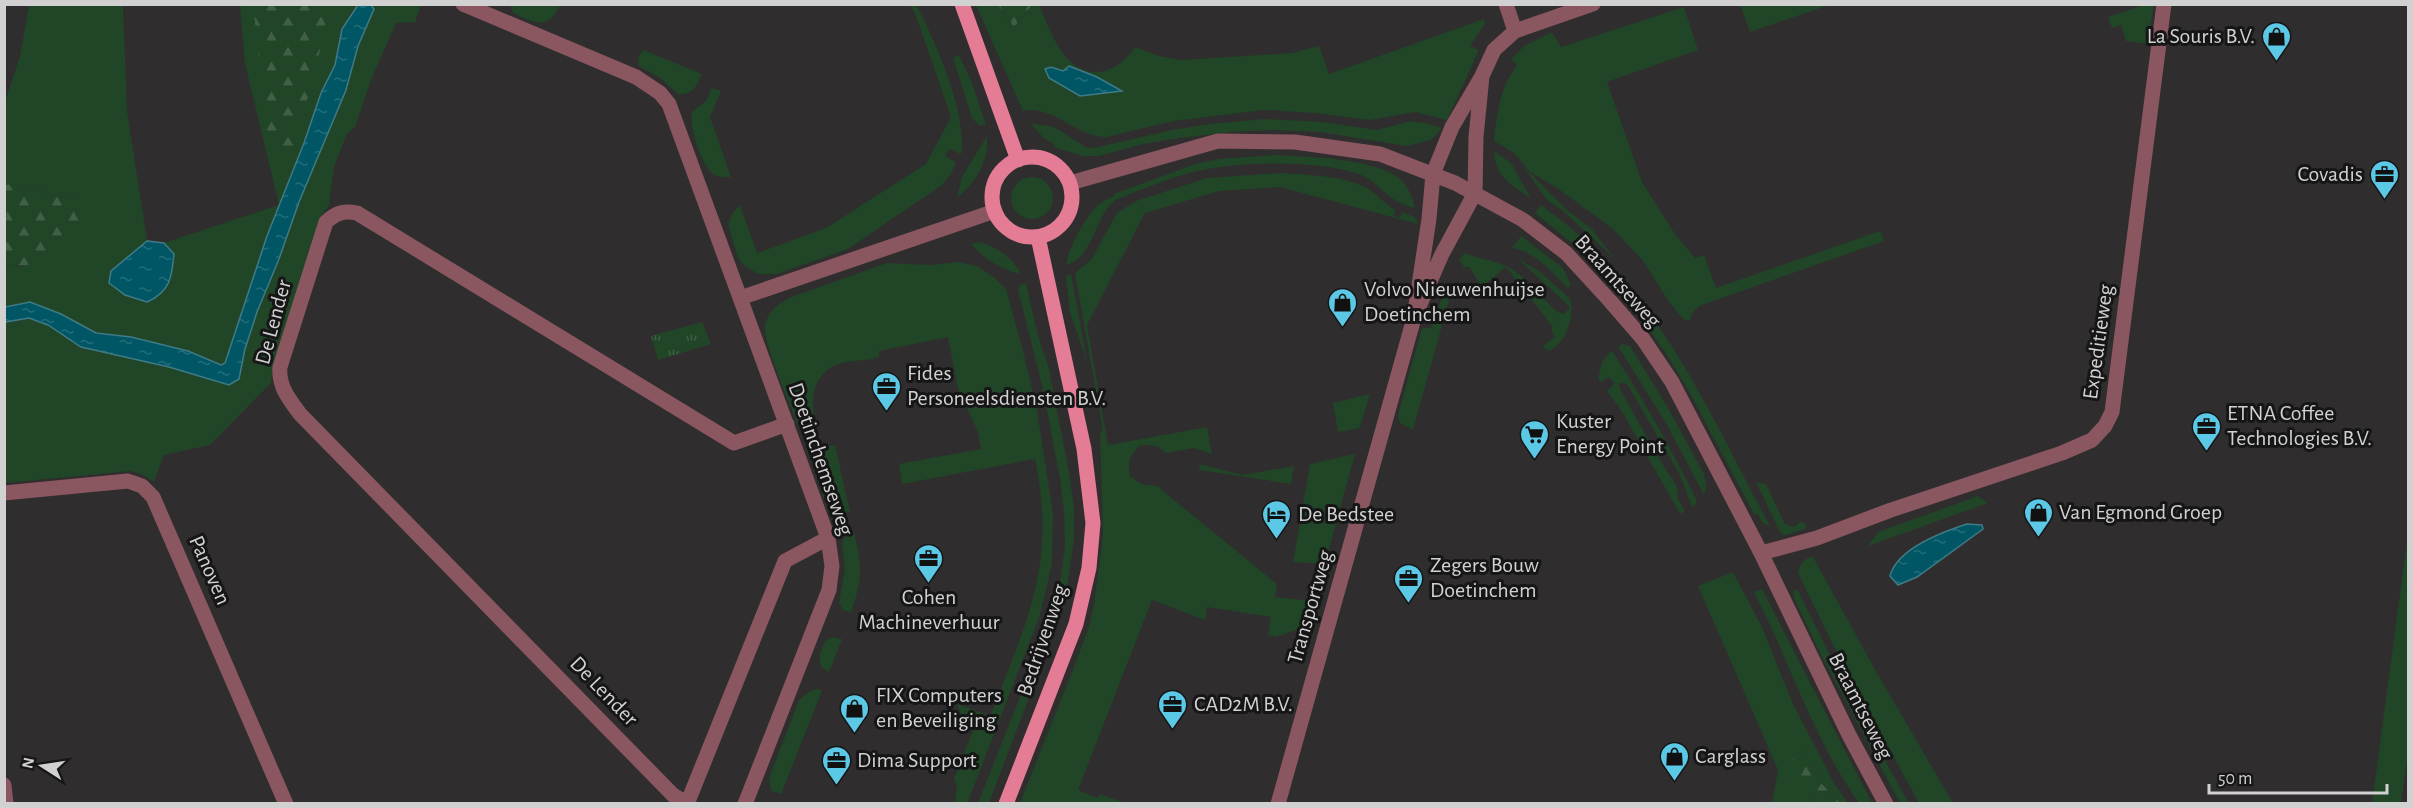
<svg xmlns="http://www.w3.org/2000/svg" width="2413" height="808" viewBox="0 0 2413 808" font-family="'Alegreya Sans',sans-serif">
<defs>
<pattern id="forest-firs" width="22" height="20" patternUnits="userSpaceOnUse" patternTransform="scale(1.5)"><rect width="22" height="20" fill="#204527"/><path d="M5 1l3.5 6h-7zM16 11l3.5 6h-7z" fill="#405f45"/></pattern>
<pattern id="park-tufts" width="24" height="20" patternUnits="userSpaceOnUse" patternTransform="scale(1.5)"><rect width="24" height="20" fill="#204527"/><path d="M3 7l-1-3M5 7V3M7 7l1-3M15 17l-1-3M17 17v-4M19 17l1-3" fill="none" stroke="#405f45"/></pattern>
<pattern id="water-ripples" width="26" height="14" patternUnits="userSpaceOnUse" patternTransform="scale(1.5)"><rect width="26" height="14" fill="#005665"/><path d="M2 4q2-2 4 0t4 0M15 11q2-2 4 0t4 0" fill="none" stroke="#246d7a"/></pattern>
</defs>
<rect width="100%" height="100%" fill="#302d2f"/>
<path fill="#204527" d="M29,5H123L127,111L147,240L164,243L279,205L245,64L240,5H358L342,29L335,65L321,93L304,143L267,236L225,363L222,365L188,351L131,337L96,333L61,314L30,302L5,307V265L23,267L74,200L10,184L5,185V102L20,56Z
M371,5H421L415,22L396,23L371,80L355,127L347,134L334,167L329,205L323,213L273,366L271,383L210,445L164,455L154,482L143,475L131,471L5,483V322L29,318L48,325L81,347L169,367L229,385L239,379L245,349L257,312L279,259L299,202L346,90L358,46L374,9Z
M510,5V4L560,5C549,31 534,23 513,13Z
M910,5H916C935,39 968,116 961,154L949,149L945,156L956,162L951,174L942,185L848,249L777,274H758L743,265L738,258L728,224L733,212L740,205L757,253L826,228L926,164L951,117L916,16Z
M976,5H998L1014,27L1032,5H1039C1046,20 1052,38 1062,52C1084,83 1116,76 1135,47L1159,56L1181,60L1292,53L1319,46L1329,74L1484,19L1485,24L1470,46L1479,50L1447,120L1415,112L1370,120L1314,113L1264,110L1174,121L1106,137C1076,137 1054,105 1023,111Z
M1740,5V4L1829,5L1750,32Z
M2144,5L2154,6L2147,44L2126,41L2121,25L2112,28L2108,17Z
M1684,7L1698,50L1607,82L1642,182L1675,234L1695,258L1704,255L1716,288L1880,231L1884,241L1699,306L1692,313L1690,321L1683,319L1667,299L1644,262L1613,229L1557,188L1530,172L1514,153L1494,141C1497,113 1500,87 1517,65L1511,59L1524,46L1552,32L1561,47Z
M643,50L702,74C696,87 693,95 678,94L660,78L639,66L638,58Z
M959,55L972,83L986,125H979L972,118L953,58Z
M712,88L721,91L710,117L731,177C724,177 718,178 712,173C702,165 688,125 692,112L706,101Z
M1265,119L1323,122L1377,130L1410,121L1426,123L1442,128L1431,140L1406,146L1320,132L1274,130L1230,132L1180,138L1143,144L1099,156H1082L1054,147V144L1045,139L1030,123L1054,127L1086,147L1094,148L1172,130L1209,124Z
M987,136C990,159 975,184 957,198L962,177Z
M1494,151L1511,163L1531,198C1511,185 1495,177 1494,151Z
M1276,155C1308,157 1369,158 1396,176C1407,183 1412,195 1415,207L1413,208C1406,205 1399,203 1393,199C1381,191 1373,179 1359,174C1317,160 1242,161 1198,171C1170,177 1142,190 1115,200C1094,217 1094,258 1066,265C1068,249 1085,217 1097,206C1102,201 1108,199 1114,196V194L1195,164L1219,159Z
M1523,166L1567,210L1591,228L1615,259L1563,211L1547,200Z
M1280,173C1307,175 1340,175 1365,187C1376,193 1384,203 1395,210L1394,216L1400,218L1402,212L1415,217L1418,224L1280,187L1219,191L1145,213L1087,325L1108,445L1207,427L1212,454L1194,448L1166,453C1157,445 1151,444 1139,446C1129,456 1128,463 1130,476L1141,484L1157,486L1277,584L1275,597L1313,601L1307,626L1276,637L1268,635L1271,617L1207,607L1205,620L1152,600L1078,790L1097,798L1100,794L1125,803H1020L1072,672L1089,627L1094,604L1103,535L1100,432L1103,431L1075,273L1091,260L1117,213L1136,201L1207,178Z
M1011 198a21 21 0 1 1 42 0a21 21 0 1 1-42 0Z
M1541,205C1562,221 1583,236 1601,255C1677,333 1720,434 1771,528L1761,521L1758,514H1754L1692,397L1667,355L1633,306L1592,259L1535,213Z
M1521,236L1563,268L1571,285L1567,288C1553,272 1534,251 1512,248Z
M979,242C999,248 1011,256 1021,274C1002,270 984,259 971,244Z
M1465,253C1478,259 1493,260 1506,266C1523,273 1542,298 1556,311L1564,314L1570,307L1517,258L1539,271L1569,298C1577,313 1565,346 1548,351L1543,346L1555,337L1551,329L1553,327L1506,267L1482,287L1469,267H1464L1459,259Z
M959,262L977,266L995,278L1006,289L1024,355L1037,410L1053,514L1052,564L1040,615L967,804L955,803L957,785L954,779L976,723L962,717L957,704L990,716C1027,622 1057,563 1035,459L902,484L899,464L981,449L978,432L958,389L948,337L879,351V357C868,361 858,360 846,362C815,367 807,399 817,425C809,428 804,430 797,423C790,405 762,340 765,325C768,310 780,302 794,296L887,263L931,265Z
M1071,274L1087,361L1070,313L1066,276Z
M1026,283L1038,336L1049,368L1069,473L1074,507V539L1065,603L989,803H978L1039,649L1060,582L1065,546L1064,512L1060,478L1042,385L1018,289L1021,284Z
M1446,286L1452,289L1413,430L1400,423L1398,415L1422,328H1431Z
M1621,344L1630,346L1668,408L1704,474L1706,486L1704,495L1666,423L1619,348Z
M1610,352H1613C1643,399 1671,448 1696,499V504L1692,507L1680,475L1627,384L1620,383L1619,387C1638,421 1657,456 1678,489L1677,497L1685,511L1680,514L1621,410L1607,391L1615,383L1608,377L1601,382L1598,379L1602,362Z
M1370,394L1360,428L1338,432L1333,403Z
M835,445L850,512L837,513L824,500L809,454L814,448Z
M1355,454L1325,564L1293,562L1310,464Z
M1200,464L1242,475L1294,466L1291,484L1199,470Z
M1756,482L1766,484L1785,524L1794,527L1801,521L1806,525L1805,529L1786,535L1781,534Z
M1978,496L1988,503L1868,546L1878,532Z
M854,532C862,565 863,579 851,612L843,610L839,603L845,569L842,545L844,538Z
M2408,534V754L2401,803H2372Z
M1813,557L1877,673L1953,803H1919L1842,663L1798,573C1801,562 1803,559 1813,557Z
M1733,572L1762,627L1793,704L1834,783L1848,803H1840L1821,783L1796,740L1808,792L1817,803H1772L1778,770L1698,586Z
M1762,589L1872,803H1859C1813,739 1790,662 1754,592Z
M1797,589L1866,727L1909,803H1900L1820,653L1794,598L1793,591Z
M832,637L842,639L829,672C814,666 820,653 825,641Z
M818,689L822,691L781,794L771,791L769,778L799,700L810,691Z"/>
<path fill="url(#forest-firs)" d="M253,5H329L317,65L294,145L285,155L276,153L269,145Z
M998,5H1032L1014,27Z
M10,184L74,200L84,208C82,216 81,227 77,235C63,262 33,268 5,265V185Z
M1796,739L1821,783L1840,803H1817L1808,792L1793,763Z"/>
<path fill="url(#park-tufts)" d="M702,322L711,344L658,360L651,336Z"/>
<path fill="url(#water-ripples)" stroke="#3f7b86" stroke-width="1.5" d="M358,5H371L374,9L358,46L346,90L299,202L279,259L257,312L245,349L239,379L229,385L169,367L81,347L48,325L29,318L5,322V307L30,302L61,314L96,333L131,337L188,351L221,365L225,363L267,236L304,143L321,93L335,65L342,29Z
M1069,66L1097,77L1122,91L1080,96L1049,78L1045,69L1051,67L1063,71Z
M147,241L164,243L174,254C172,277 170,292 147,302L125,295L109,283L111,271Z
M1967,524L1982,525L1983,529L1917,577L1898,585L1890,576C1897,549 1942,532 1967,524Z"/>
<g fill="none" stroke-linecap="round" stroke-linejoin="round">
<path stroke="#8a5761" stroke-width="15" d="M463,4L636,77L660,93L669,104L828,538L832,566L829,590L745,804
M1506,4L1515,31L1593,4
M1482,76L1476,137L1475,193L1442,254L1414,318L1429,219L1433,174L1452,127Z
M1482,76L1494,50L1515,31
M1070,183L1218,141L1295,142L1380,154L1455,183L1523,220L1566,253L1611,302L1643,339L1672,382L1761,553L1849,735L1886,804
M740,298L995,211
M4,493L128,481L142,486L153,497L286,804
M1761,553L1817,538L1891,510L2062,453L2092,440L2105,426L2112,412L2164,4
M4,785L6,804
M687,804L785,561L828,538
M688,804L673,795L300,414C289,399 278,386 280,367L326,222C336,213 344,210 357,213L734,443L787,424
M1278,804L1414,318"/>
<path stroke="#e37c94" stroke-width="15" d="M962,4L1018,160
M992 197a40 40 0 1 1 80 0a40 40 0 1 1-80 0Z
M1006,804L1076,624L1089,568L1093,523L1084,449L1038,237"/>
</g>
<defs>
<symbol id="shop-pin" viewBox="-11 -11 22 30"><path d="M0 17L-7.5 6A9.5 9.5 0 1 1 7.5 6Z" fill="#5bc8e6" stroke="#171617"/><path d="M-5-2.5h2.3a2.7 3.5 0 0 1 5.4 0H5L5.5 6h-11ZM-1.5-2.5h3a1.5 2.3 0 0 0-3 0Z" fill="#111"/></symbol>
<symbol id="office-pin" viewBox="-11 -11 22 30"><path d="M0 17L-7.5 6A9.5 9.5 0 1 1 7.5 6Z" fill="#5bc8e6" stroke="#171617"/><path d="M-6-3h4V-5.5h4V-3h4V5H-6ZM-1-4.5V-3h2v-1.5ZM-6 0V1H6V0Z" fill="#111"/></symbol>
<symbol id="supermarket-pin" viewBox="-11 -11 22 30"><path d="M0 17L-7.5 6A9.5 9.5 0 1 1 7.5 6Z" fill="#5bc8e6" stroke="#171617"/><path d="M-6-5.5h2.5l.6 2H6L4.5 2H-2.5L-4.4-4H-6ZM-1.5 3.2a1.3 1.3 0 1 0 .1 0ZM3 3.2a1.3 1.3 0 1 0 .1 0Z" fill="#111"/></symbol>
<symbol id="hotel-pin" viewBox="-11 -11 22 30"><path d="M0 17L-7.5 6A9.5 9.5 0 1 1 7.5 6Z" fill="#5bc8e6" stroke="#171617"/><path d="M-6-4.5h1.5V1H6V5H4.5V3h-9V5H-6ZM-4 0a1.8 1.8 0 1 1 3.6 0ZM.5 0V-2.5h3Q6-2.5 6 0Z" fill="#111"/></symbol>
</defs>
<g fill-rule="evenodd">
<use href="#shop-pin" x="2260" y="20" width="33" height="45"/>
<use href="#office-pin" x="2368" y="158" width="33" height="45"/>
<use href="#shop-pin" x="1326" y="286" width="33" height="45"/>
<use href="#office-pin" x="870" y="370" width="33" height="45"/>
<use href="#office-pin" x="2190" y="410" width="33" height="45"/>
<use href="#supermarket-pin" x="1518" y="418" width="33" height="45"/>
<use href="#shop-pin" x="2022" y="496" width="33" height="45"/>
<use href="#hotel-pin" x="1260" y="498" width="33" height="45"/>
<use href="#office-pin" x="912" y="542" width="33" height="45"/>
<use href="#office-pin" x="1392" y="562" width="33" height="45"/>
<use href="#office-pin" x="1156" y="688" width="33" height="45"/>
<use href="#shop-pin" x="838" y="692" width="33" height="45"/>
<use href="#shop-pin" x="1658" y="740" width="33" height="45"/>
<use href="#office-pin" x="820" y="744" width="33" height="45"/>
</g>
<g text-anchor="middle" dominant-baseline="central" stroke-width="6" stroke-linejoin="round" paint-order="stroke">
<g font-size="22" fill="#d2d1d2" stroke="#171617" text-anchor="start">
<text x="2255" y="36" text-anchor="end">La Souris B.V.</text>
<text x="2363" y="174" text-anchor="end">Covadis</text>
<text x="1364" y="289">Volvo Nieuwenhuijse<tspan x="1364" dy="25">Doetinchem</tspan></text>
<text x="907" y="373">Fides<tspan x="907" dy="25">Personeelsdiensten B.V.</tspan></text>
<text x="2227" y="413">ETNA Coffee<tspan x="2227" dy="25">Technologies B.V.</tspan></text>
<text x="1556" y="421">Kuster<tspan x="1556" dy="25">Energy Point</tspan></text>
<text x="2059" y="512">Van Egmond Groep</text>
<text x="1298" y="514">De Bedstee</text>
<text x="1430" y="565">Zegers Bouw<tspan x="1430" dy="25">Doetinchem</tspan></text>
<text x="929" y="597" text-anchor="middle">Cohen<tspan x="929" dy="25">Machineverhuur</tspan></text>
<text x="876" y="695">FIX Computers<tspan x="876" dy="25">en Beveiliging</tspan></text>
<text x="1194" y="704">CAD2M B.V.</text>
<text x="1695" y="756">Carglass</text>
<text x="857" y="760">Dima Support</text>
</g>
<g font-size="22" fill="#d2d1d2" stroke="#171617">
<text transform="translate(1618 281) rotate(48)">Braamtseweg</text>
<text transform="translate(273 322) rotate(-75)">De Lender</text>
<text transform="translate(2098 342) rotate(-82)">Expeditieweg</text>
<text transform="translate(821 459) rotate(71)">Doetinchemseweg</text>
<text transform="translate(210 570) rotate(66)">Panoven</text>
<text transform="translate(1310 607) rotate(-74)">Transportweg</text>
<text transform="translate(1042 640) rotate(-71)">Bedrijvenweg</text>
<text transform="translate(604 691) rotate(46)">De Lender</text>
<text transform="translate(1861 706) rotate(63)">Braamtseweg</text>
</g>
</g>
<rect width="2413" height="808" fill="none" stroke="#d2d1d2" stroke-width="12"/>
<g transform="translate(42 766) rotate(282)" stroke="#171617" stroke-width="4.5" paint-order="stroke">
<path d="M0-4.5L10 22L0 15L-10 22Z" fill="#d2d1d2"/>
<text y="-9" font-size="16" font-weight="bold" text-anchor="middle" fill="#d2d1d2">N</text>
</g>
<path d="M2209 784v9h178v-9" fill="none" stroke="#d2d1d2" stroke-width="3"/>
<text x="2218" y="784" font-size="18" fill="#d2d1d2" stroke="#171617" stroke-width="4.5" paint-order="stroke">50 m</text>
</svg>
